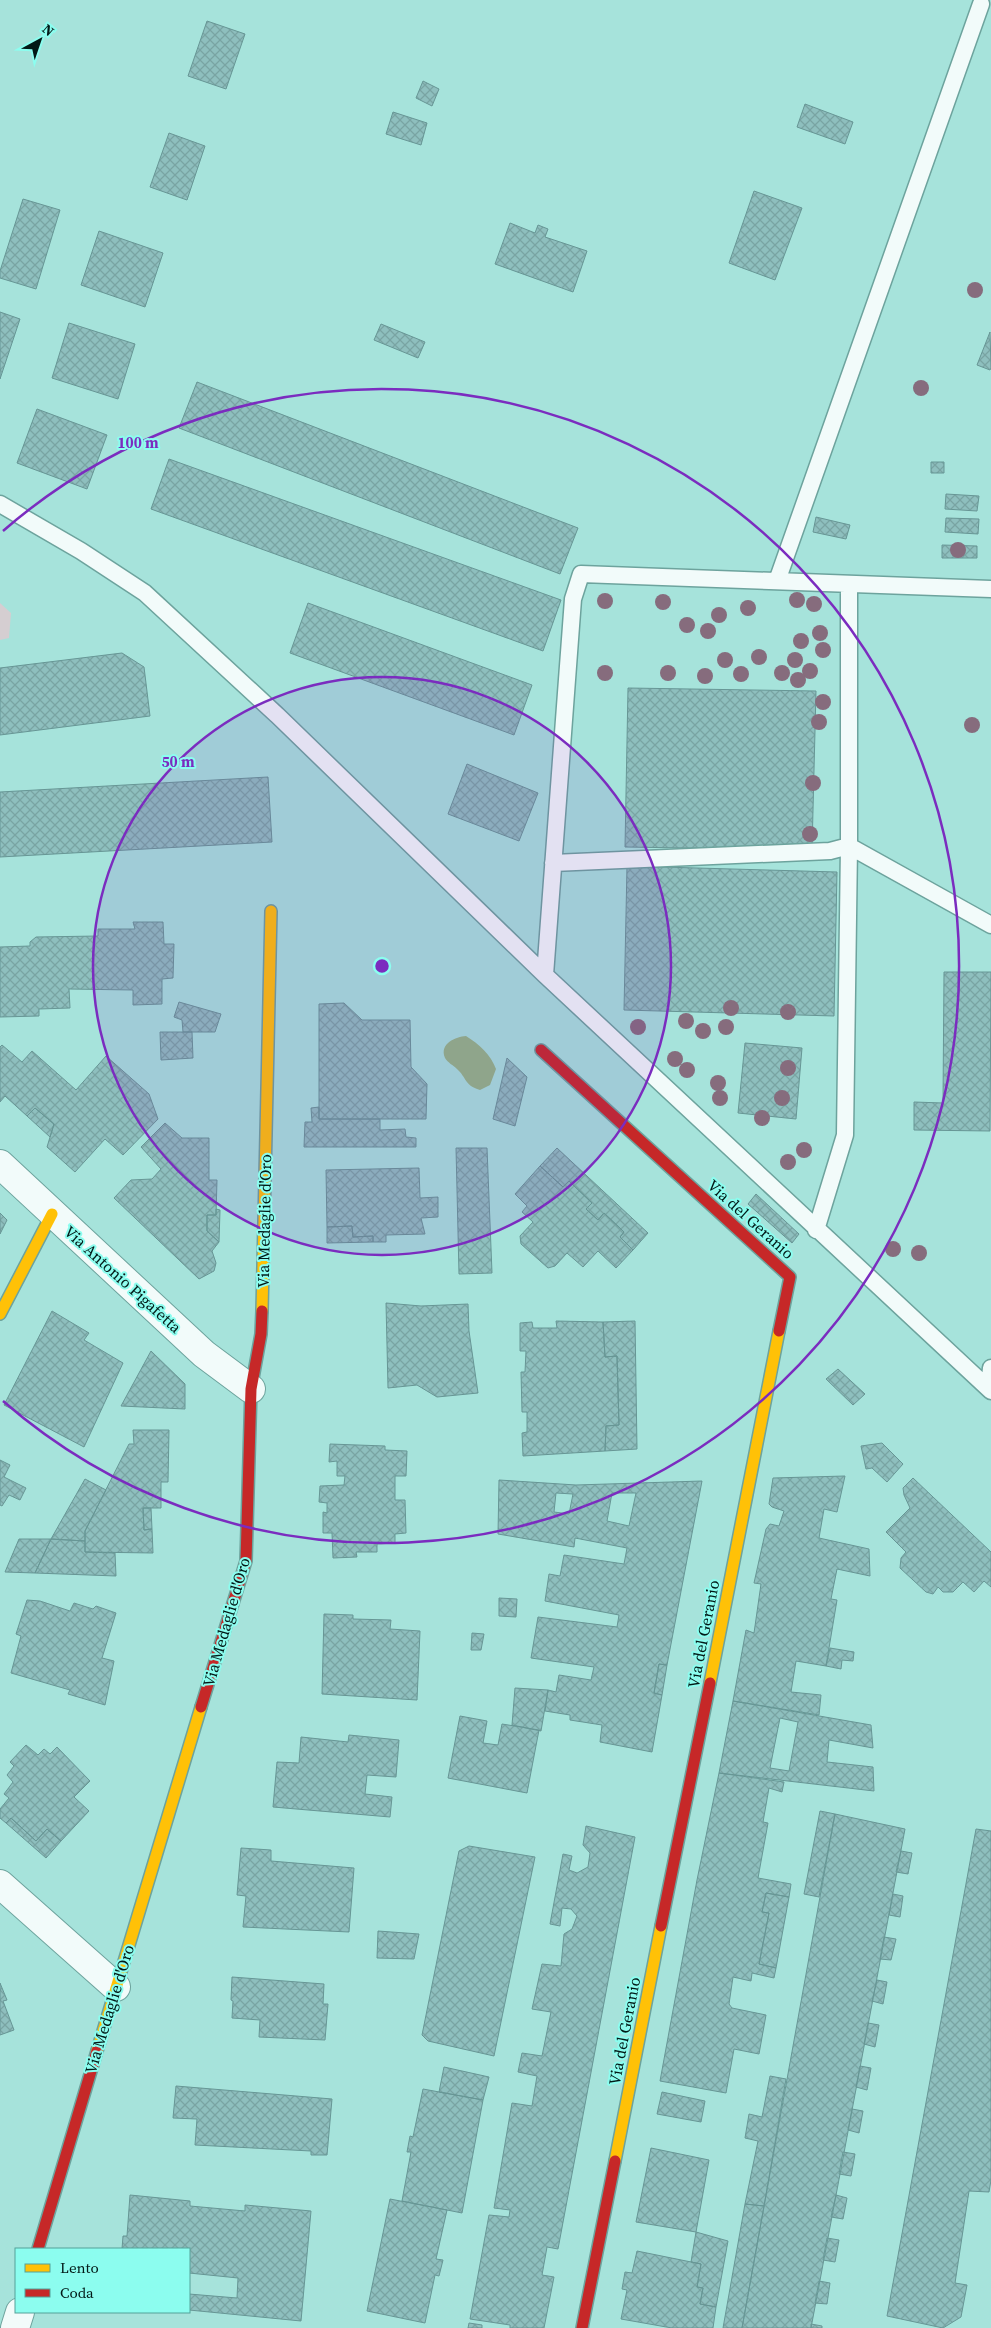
<svg xmlns="http://www.w3.org/2000/svg" width="991" height="2328" viewBox="0 0 991 2328" font-family="'Source Serif 4',serif">
<defs>
<pattern id="building-cross-hatch" width="8" height="8" patternUnits="userSpaceOnUse" patternTransform="scale(1.25)"><rect width="8" height="8" fill="#8ebfbe"/><path d="M0 0l8 8M0 8l8-8" fill="none" stroke="#79a4a3"/></pattern>
</defs>
<rect width="100%" height="100%" fill="#a6e3db"/>
<path fill="#d5ced1" d="M0,603L11,613L9,638L0,640Z"/>
<path fill="#92b784" d="M466,1036C479,1044 491,1055 496,1069L490,1085L480,1090C464,1085 467,1078 457,1069C453,1065 448,1063 445,1058C439,1043 456,1037 466,1036Z"/>
<path fill="url(#building-cross-hatch)" stroke="#679695" fill-rule="evenodd" d="M207,21L245,34L226,89L188,76Z
M423,81L439,89L432,106L416,98Z
M805,104L853,122L845,144L797,127Z
M393,112L427,123L421,145L386,134Z
M169,133L205,146L187,200L150,187Z
M754,191L802,208L775,280L729,263Z
M23,199L60,210L36,289L0,278V271Z
M510,223L535,233L538,225L548,229L545,237L587,251L573,292L495,264Z
M99,231L163,253L145,307L81,285Z
M0,312L20,319L0,379Z
M69,323L135,344L118,399L52,378Z
M381,324L425,342L418,358L374,340Z
M990,332L991,368L990,370L977,365Z
M197,382L578,528L560,574L179,428Z
M37,409L107,435L87,489L17,463Z
M169,459L561,600L543,651L151,509Z
M931,462H944V473H931Z
M946,494L979,496L977,511L945,509Z
M816,517L850,525L846,539L813,532Z
M946,518L979,519L978,534L945,532Z
M942,545L977,546V558H942Z
M308,603L532,685L514,735L290,653Z
M122,653L144,667L150,716L0,735V668Z
M628,688L816,691L812,850L625,847Z
M467,764L538,793L519,841L448,814Z
M268,777L272,842L0,857V792Z
M627,866L837,872L834,1016L624,1010Z
M133,922H163L164,944H174L173,978L162,979V1004L133,1005V990L69,989L70,1008L39,1009V1016L0,1017V947L30,946V942L36,937L98,936V929H135Z
M944,972H991L990,1131L914,1130V1102L943,1103Z
M179,1002L221,1014L215,1032H183L182,1020L174,1017Z
M344,1003L362,1020H410L411,1067L427,1084L426,1119H319V1004Z
M160,1032H192L193,1058L161,1060Z
M745,1043L802,1048L796,1119L738,1113Z
M2,1045L22,1062L32,1051L76,1090L106,1056L149,1094L158,1119L123,1155L105,1139L75,1172L47,1147L54,1124L35,1108L27,1116L5,1096L0,1102V1047Z
M507,1058L527,1077L515,1126L493,1119Z
M319,1107V1119H380V1130L405,1129L406,1137L416,1138V1147H304L305,1122H312L311,1108Z
M35,1108L54,1124L50,1137L27,1116Z
M165,1123L182,1138H209V1180H217L216,1215H207V1231L219,1242L212,1251L216,1263L214,1271L199,1279L114,1198L131,1180L152,1179L161,1169L141,1147Z
M456,1148H487L492,1273L459,1274Z
M557,1148L648,1233L633,1250L620,1237L624,1232L604,1213L598,1220L586,1209L592,1203L569,1181L563,1187L540,1166Z
M540,1166L563,1187L569,1181L592,1203L586,1209L598,1220L604,1213L624,1232L620,1237L633,1250L616,1268L598,1251L583,1267L567,1253L555,1266L548,1268L521,1244L520,1236L533,1222L522,1212L527,1206L515,1194Z
M419,1168L420,1198L438,1197V1217L421,1218L425,1234L386,1235V1242H373V1236L353,1237L352,1226L327,1227L326,1170Z
M756,1194L799,1234L792,1243L748,1204Z
M216,1209L220,1210L219,1242L207,1231V1215H216Z
M0,1213L7,1220L0,1234Z
M352,1226L353,1237L373,1236V1242L327,1243V1227Z
M386,1303L421,1306L468,1304L469,1331L478,1393L437,1397L417,1385L388,1388Z
M52,1311L89,1333L84,1340L123,1363L84,1447L4,1405Z
M556,1321L603,1322L605,1357L617,1356L619,1425L606,1426L605,1451L523,1456L522,1433L527,1432V1412H522L521,1372H525L526,1351H520V1323L532,1322L533,1328H557Z
M635,1321L637,1449L605,1451L606,1426L619,1425L617,1356L605,1357L603,1322Z
M151,1351L185,1384V1409L121,1406Z
M838,1369L865,1394L853,1405L826,1379Z
M133,1430H169L168,1482H161V1508H143L144,1530L152,1529L153,1553L85,1552V1531L129,1444H134Z
M882,1443L903,1464L887,1482L872,1468L866,1469L861,1446Z
M330,1444L385,1446V1450L407,1451L406,1476H395V1500H405L406,1533L395,1534V1543L377,1544V1552H356L357,1557L333,1558L332,1533H323V1512L327,1513V1503L319,1502L320,1486L344,1485L345,1476H337V1461L329,1462Z
M0,1460L10,1465L4,1477L26,1488L20,1500L9,1495L2,1506L0,1505Z
M845,1476L837,1512L824,1509L819,1538L869,1549L870,1576L837,1569L831,1599L837,1600L826,1666L796,1661L791,1692L821,1695L819,1715L733,1701L746,1630L754,1633L761,1584L754,1583L766,1529L770,1524L779,1526L784,1511L772,1507L769,1504L773,1478Z
M913,1478L991,1552V1587L984,1581L974,1592L963,1582L953,1592H943L938,1587L933,1594L926,1592L900,1568L901,1558L906,1552L886,1532L910,1508L904,1495L903,1488Z
M85,1479L106,1490L85,1531V1541L51,1539Z
M499,1480L576,1485L702,1481L667,1665L659,1664L654,1693L662,1695L652,1752L600,1742L602,1725L570,1720V1715L545,1711L548,1690L556,1692L559,1675L591,1680L594,1667L531,1658L538,1617L617,1627L619,1615L545,1601L549,1574L560,1576L564,1555L624,1564L627,1548L575,1538L574,1547L498,1534ZM556,1493L573,1494L569,1514L554,1512ZM612,1493H636L629,1526L607,1521Z
M143,1508H151L152,1529L144,1530Z
M19,1539H51L35,1573L5,1572Z
M51,1539L85,1541V1552L115,1553L116,1576L35,1573Z
M499,1598L517,1599L516,1617L499,1616Z
M27,1600L40,1601L70,1611L74,1603L93,1609L96,1606L116,1613L102,1658L114,1661L105,1705L68,1694L70,1690L11,1673L21,1636L16,1634Z
M324,1614L353,1615V1619L391,1620L390,1629L420,1631L417,1700L322,1694Z
M472,1633L484,1634L481,1650H471Z
M830,1648L854,1652L853,1661L842,1660L841,1669L826,1666Z
M659,1664L667,1665L662,1695L654,1693Z
M515,1688L548,1690L541,1731L512,1725Z
M733,1701L871,1725L873,1748L829,1740L827,1762L873,1767L874,1791L719,1773ZM780,1718L798,1722L789,1771L770,1768Z
M460,1716L487,1721L483,1743L498,1745L502,1724L539,1730L527,1793L448,1778Z
M349,1735L399,1740L396,1777L367,1775L365,1794L392,1797L390,1817L273,1807L277,1762L299,1763L301,1737L348,1742Z
M26,1745L38,1755L44,1749L50,1754L57,1747L90,1781L74,1797L89,1811L61,1841L47,1829L36,1841L11,1818L6,1823L0,1818V1809L9,1798L4,1794L13,1782L7,1775L14,1766L10,1762Z
M719,1773L784,1782L782,1792L769,1788L763,1822L768,1823L758,1878L791,1884L789,1897L766,1893L762,1912L769,1913L759,1964L776,1968L774,1978L752,1973L751,1981L733,1977L729,2004L732,2008L766,2015L759,2054L734,2049L726,2093L660,2081L697,1880Z
M820,1811L835,1814L819,1897L804,1894Z
M835,1814L905,1829L811,2328H742Z
M11,1818L36,1841L47,1829L61,1841L46,1858L6,1823Z
M586,1826L635,1837L558,2249L547,2247L542,2275L554,2277L544,2328H510V2325L470,2319L489,2215L509,2217L510,2210L494,2208L512,2103L532,2106L537,2076L518,2072L522,2053L542,2056L551,2012L532,2009L542,1964L561,1966L564,1934L572,1929L577,1916L571,1909L562,1908L560,1926L550,1924L563,1854L572,1856L569,1870L577,1873L588,1867L590,1853L583,1845Z
M976,1829L991,1831V2180L989,2192L969,2191L955,2283L967,2285L961,2317L943,2328L887,2316Z
M469,1846L535,1857L494,2056L428,2041L422,2035L459,1851Z
M241,1848L271,1850V1861L354,1868L349,1932L243,1927L246,1896L237,1895Z
M901,1851L912,1853L908,1874L896,1872Z
M766,1893L789,1897L776,1968L759,1964L769,1913L762,1912Z
M893,1894L903,1896L900,1917L889,1915Z
M378,1931L419,1934L414,1959L377,1958Z
M884,1937L896,1939L891,1960L880,1959Z
M232,1977L324,1984L323,2004H328L325,2040L259,2037L260,2020L232,2018L233,2001L231,2000Z
M877,1980L887,1982L883,2004L872,2001Z
M0,1983L7,2000L3,2001L14,2030L0,2035Z
M868,2023L879,2025L875,2047L864,2044Z
M860,2066L871,2068L867,2090L856,2087Z
M444,2067L489,2077L483,2100L439,2092Z
M770,2076L786,2079L764,2206L745,2204L758,2141L745,2138L749,2114L762,2117Z
M176,2086L332,2099L327,2155H311V2151L195,2145L197,2119L173,2118Z
M423,2089L483,2100L462,2213L402,2201L411,2152H407L410,2136L413,2137Z
M662,2092L705,2101L701,2122L657,2114Z
M852,2109L863,2111L859,2133L848,2130Z
M651,2148L709,2160L696,2232L636,2222Z
M843,2152L855,2154L851,2176L839,2174Z
M130,2195L190,2201V2206L245,2211V2205L311,2211L301,2321L189,2310V2294L237,2298L238,2278L189,2273V2249H122L123,2236H127Z
M836,2195L847,2198L843,2219L831,2217Z
M390,2199L447,2210L436,2259L443,2260L439,2276L435,2275L425,2323L367,2311Z
M745,2204L764,2206L742,2328H723Z
M696,2232L728,2241L716,2307L700,2304L703,2288L697,2287L701,2264L691,2262Z
M827,2238L839,2240L835,2262L823,2260Z
M637,2251L701,2264L697,2287L703,2288L700,2304L716,2307L713,2328H672L621,2319L627,2290L622,2289L625,2272L632,2273Z
M819,2281L830,2283L827,2304L815,2303Z
M469,2323L482,2325V2328H468Z
M811,2324L822,2326V2328H811Z"/>
<g fill="none" stroke-linecap="round" stroke-linejoin="round">
<defs>
<path id="lane" d="M0,504L81,551L145,593L277,715L545,975L991,1391
M777,581L981,4
M553,863L830,851L849,846L991,925
M545,975L573,599L581,574L991,589
M816,1230L845,1135L849,846V584
M989,1389L991,1368"/>
<path id="street" d="M0,1164L204,1354L251,1389
M0,1884L116,1987
M15,2328L20,2312"/>
<path id="slow" d="M262,1311L271,911
M0,1314L52,1214
M710,1683L779,1331
M97,2051L201,1707
M615,2161L661,1926"/>
<path id="jam" d="M541,1050L790,1277L779,1331
M201,1707L246,1561L251,1389L261,1334L262,1311
M661,1926L710,1683
M38,2249L97,2051
M582,2328L615,2161"/>
</defs>
<use href="#lane" stroke="#6da39d" stroke-width="19"/>
<use href="#street" stroke="#6da39d" stroke-width="30"/>
<use href="#slow" stroke="#6da39d" stroke-width="14"/>
<use href="#jam" stroke="#6da39d" stroke-width="14"/>
<use href="#lane" stroke="#f2fbfa" stroke-width="16"/>
<use href="#street" stroke="#f2fbfa" stroke-width="28"/>
<use href="#slow" stroke="#ffc107" stroke-width="11"/>
<use href="#jam" stroke="#c62828" stroke-width="11"/>
</g>
<g fill="#866c7d">
<circle cx="975" cy="290" r="8"/>
<circle cx="921" cy="388" r="8"/>
<circle cx="958" cy="550" r="8"/>
<circle cx="797" cy="600" r="8"/>
<circle cx="605" cy="601" r="8"/>
<circle cx="663" cy="602" r="8"/>
<circle cx="814" cy="604" r="8"/>
<circle cx="748" cy="608" r="8"/>
<circle cx="719" cy="615" r="8"/>
<circle cx="687" cy="625" r="8"/>
<circle cx="708" cy="631" r="8"/>
<circle cx="820" cy="633" r="8"/>
<circle cx="801" cy="641" r="8"/>
<circle cx="823" cy="650" r="8"/>
<circle cx="759" cy="657" r="8"/>
<circle cx="725" cy="660" r="8"/>
<circle cx="795" cy="660" r="8"/>
<circle cx="810" cy="671" r="8"/>
<circle cx="605" cy="673" r="8"/>
<circle cx="668" cy="673" r="8"/>
<circle cx="782" cy="673" r="8"/>
<circle cx="741" cy="674" r="8"/>
<circle cx="705" cy="676" r="8"/>
<circle cx="798" cy="680" r="8"/>
<circle cx="823" cy="702" r="8"/>
<circle cx="819" cy="722" r="8"/>
<circle cx="972" cy="725" r="8"/>
<circle cx="813" cy="783" r="8"/>
<circle cx="810" cy="834" r="8"/>
<circle cx="731" cy="1008" r="8"/>
<circle cx="788" cy="1012" r="8"/>
<circle cx="686" cy="1021" r="8"/>
<circle cx="638" cy="1027" r="8"/>
<circle cx="726" cy="1027" r="8"/>
<circle cx="703" cy="1031" r="8"/>
<circle cx="675" cy="1059" r="8"/>
<circle cx="788" cy="1068" r="8"/>
<circle cx="687" cy="1070" r="8"/>
<circle cx="718" cy="1083" r="8"/>
<circle cx="720" cy="1098" r="8"/>
<circle cx="782" cy="1098" r="8"/>
<circle cx="762" cy="1118" r="8"/>
<circle cx="804" cy="1150" r="8"/>
<circle cx="788" cy="1162" r="8"/>
<circle cx="893" cy="1249" r="8"/>
<circle cx="919" cy="1253" r="8"/>
</g>
<circle cx="382" cy="966" r="289" fill="#7b2cbf" fill-opacity=".12"/>
<g fill="none" stroke="#7b2cbf" stroke-width="2.5">
<circle cx="382" cy="966" r="289"/>
<path d="M3 531A577 577 0 1 1 3 1401"/>
</g>
<g text-anchor="middle" dominant-baseline="central" stroke-width="4" stroke-linejoin="round" paint-order="stroke">
<g font-size="16" fill="#021a17" stroke="#8cfdef">
<text transform="translate(751 1219) rotate(42)">Via del Geranio</text>
<text transform="translate(264 1221) rotate(-89)">Via Medaglie d'Oro</text>
<text transform="translate(123 1279) rotate(42)">Via Antonio Pigafetta</text>
<text transform="translate(226 1622) rotate(-74)">Via Medaglie d'Oro</text>
<text transform="translate(703 1634) rotate(-79)">Via del Geranio</text>
<text transform="translate(109 2009) rotate(-73)">Via Medaglie d'Oro</text>
<text transform="translate(624 2031) rotate(-79)">Via del Geranio</text>
</g>
</g>
<circle cx="382" cy="966" r="8" fill="#7b2cbf" stroke="#8cfdef" stroke-width="2.5"/>
<g font-size="15" text-anchor="middle" font-weight="bold" fill="#7b2cbf" stroke="#8cfdef" stroke-width="4" stroke-linejoin="round" paint-order="stroke">
<text x="138" y="448">100 m</text>
<text x="178" y="767">50 m</text>
</g>
<rect x="15" y="2248" width="175" height="65" fill="#8cfdef" stroke="#55a299"/>
<rect x="25" y="2264" width="25" height="8" fill="#ffc107" stroke="#55a299"/>
<text x="60" y="2273" font-size="15" fill="#021a17">Lento</text>
<rect x="25" y="2289" width="25" height="8" fill="#c62828" stroke="#55a299"/>
<text x="60" y="2298" font-size="15" fill="#021a17">Coda</text>
<g transform="translate(40 40) rotate(40)" stroke="#8cfdef" stroke-width="4" paint-order="stroke">
<path d="M0-4L9 19L0 12L-9 19Z" fill="#021a17"/>
<text y="-8" font-size="14" font-weight="bold" text-anchor="middle" fill="#021a17">N</text>
</g>
</svg>
